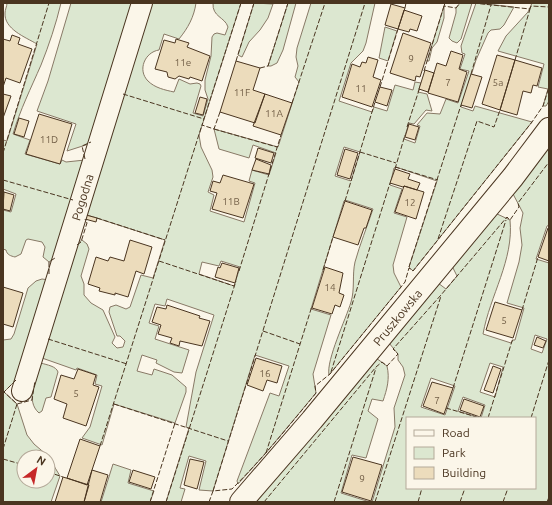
<svg xmlns="http://www.w3.org/2000/svg" width="552" height="505" viewBox="0 0 552 505" font-family="Ubuntu,sans-serif">
<rect width="100%" height="100%" fill="#fbf6e9"/>
<path fill="#dce7d0" stroke="#887966" fill-rule="evenodd" d="M7,3H61C56,24 49,45 41,65C31,88 20,110 13,134L30,140L25,154L60,164L62,160L66,162L85,160L55,258L49,262L43,257L45,247L42,242L28,239L26,240L21,254L15,257C11,256 7,255 6,250L3,249V210L11,212L16,194L3,189V140L7,141L37,44C25,37 4,29 5,13C5,10 7,6 7,3Z
M71,3H136L92,143L67,151L76,124L37,111L48,81Z
M148,3H196C194,17 188,28 179,39L164,34L159,50C145,52 137,70 148,81C155,88 165,90 174,92L179,79L190,84L197,83L200,84L201,86L193,113L203,116L208,99L205,90V80L211,56L212,37L214,34L217,33L225,35L228,27C225,17 212,17 213,3H241L199,135L201,147L212,170L213,177L208,192L214,195L210,211L244,222L255,183L249,181L252,170L269,175L276,153L253,145L249,158L219,149L214,129L278,147L299,82L295,77L298,66L296,57L297,48L311,3H375L366,43L363,51L351,63L339,101L372,112L374,107L387,111L395,85L413,90L415,82L421,83L418,92L427,94L432,111L426,110L414,124L409,123L404,139L415,143L420,126L417,125L427,113L440,114L446,99L458,103L469,71L460,69L465,54L462,53L461,46L476,3L514,7L504,25L500,29L491,30L488,33L476,60L461,107L473,111L475,106L532,122L413,271L409,267L437,181L396,167L394,168L390,185L402,189L394,213L407,217L393,265L394,273L401,287L329,375C326,360 346,319 351,302C355,289 352,275 355,262C360,244 367,227 373,209L345,200L344,201L311,309L331,315L313,374L316,393L265,454L238,484L237,481L270,393L279,396L289,366L255,355L213,491L199,490L206,461L189,456L180,488L185,489L181,502H166L189,428L186,427L196,372L214,315L167,299L165,306L155,304L149,323L159,326L155,339L189,350L182,373L174,372L156,363L157,360L142,355L137,371L152,375L154,369L172,375L186,387V392L175,423L114,404L102,445L82,438L90,427L102,386L95,384L97,375L77,368L76,370L42,358L77,244L82,240L87,244L89,249L81,276L84,284V295L91,303L103,310L115,337L112,343L117,348L123,347L125,341L120,336H117L109,312L110,307L116,305L126,309L130,307L141,275L153,278L165,240L84,214ZM344,147L360,152L351,181L335,176ZM221,261L240,267L234,286L199,274L202,262L219,266Z
M254,3L273,4L268,18L260,30L249,42L242,57L238,55Z
M288,3H296L283,50L277,63L271,66H268Z
M460,3H472L461,39L457,43L452,41L449,38L456,13V8Z
M532,3H549V101L546,106H543L548,89L538,87L544,64L498,51L506,36L528,12Z
M444,6V18L437,42L432,48L429,61H427Z
M385,27L397,31L388,61L379,58Z
M549,146V225L547,226L536,259L549,263V502H372L395,427L394,408L405,375L403,367L398,360V354L389,343L438,283L446,289L457,276L452,266L495,213L510,220C514,260 490,295 483,334L511,343L513,340H515L524,308L507,303L519,262L522,245L520,228L523,213L512,192ZM535,335L547,339L542,353L531,349ZM490,363L503,367L495,397L480,392ZM431,378L455,386L445,415L421,407ZM463,397L485,405L481,418H535V488H407V418H480L458,411Z
M42,279L49,280L18,378L4,392L17,404L27,435L34,444L48,456L60,476L51,502H3V340L11,339L14,334L28,288L36,281ZM24,457H48V481H24Z
M376,358L387,366C390,379 387,389 383,401L372,399L368,411L378,419L366,458L352,455L341,493L370,502H254Z
M41,363C47,365 56,366 58,372L51,397L46,398L42,411L39,413C25,401 36,378 41,363Z
M113,464L131,470L128,483L154,491L150,502H101Z"/>
<path fill="#ecdcbc" stroke="#4a3520" d="M391,4L405,8L398,29L385,25Z
M404,10L422,16L417,31L410,29L409,32L398,29Z
M403,33L431,43L420,77L416,76L415,81L390,73Z
M12,35L20,38L18,44L32,49L20,83L6,78L3,87V39L10,41Z
M176,39L189,43L187,47L210,56L202,81L190,77L189,79L179,76L175,79L168,77L167,72L155,69L164,40L175,43Z
M451,51L463,55L459,69L467,72L458,102L428,93L437,63L446,66Z
M497,55L515,60L500,110L482,104Z
M368,57L378,60L373,77L381,80L372,107L342,97L352,64L360,67L362,62L366,63Z
M515,60L542,68L537,86L533,85L531,93L523,91L517,115L500,110Z
M236,61L260,68L253,90L265,94L255,123L220,112Z
M425,70L434,73L428,92L419,89Z
M471,74L482,77L472,108L461,105Z
M380,87L392,90L387,106L375,102Z
M3,94L11,96L3,118Z
M265,94L292,103L281,135L253,126Z
M200,97L207,99L203,115L195,113Z
M39,114L72,124L60,164L26,154Z
M19,118L29,121L24,137L14,134Z
M409,124L419,127L415,140L405,137Z
M258,148L274,153L271,163L255,158Z
M345,149L358,153L350,179L337,175Z
M256,159L271,165L269,174L252,170Z
M395,169L410,174L408,179L420,183L417,190L404,186L403,187L390,183Z
M223,175L254,184L243,218L212,209L217,193L210,191L213,181L220,183Z
M404,186L424,192L416,219L395,212Z
M4,192L14,195L10,211L3,209Z
M345,201L372,210L366,228H364L358,245L333,237Z
M86,215L97,218L96,222L85,219Z
M548,228H549V261L538,257Z
M130,240L152,247L144,274L136,271L128,297L115,293V295L99,291L100,288L88,284L96,257L108,261L110,257L124,261Z
M222,263L239,268L235,283L215,277L218,267L220,268Z
M325,267L343,273L339,293L344,295L340,307L335,305L332,314L312,308Z
M3,287L23,293L13,327L3,324Z
M495,302L522,310L513,338L486,330Z
M167,305L200,316L199,318L210,321L202,346L180,341L179,346L170,343L172,338L158,334L161,325L152,322L157,307L166,309Z
M537,337L546,341L543,348L534,345Z
M256,358L282,366L277,383L267,380L263,391L247,385Z
M493,366L501,369L493,393L484,390Z
M78,369L96,375L93,385L99,387L86,426L63,418L67,404L54,399L61,375L74,379Z
M432,382L453,388L444,414L423,406Z
M464,399L484,406L480,417L460,410Z
M80,439L100,446L87,485L67,478Z
M353,457L382,465L371,501L342,492Z
M190,459L204,462L197,489L184,485Z
M92,470L108,475L100,502H84Z
M133,470L155,477L151,489L129,482Z
M63,477L89,485L84,502H55Z"/>
<g fill="none" stroke-linecap="round" stroke-linejoin="round">
<defs>
<g id="minor">
<path id="s1" d="M22,391L142,3"/>
</g>
<g id="tertiary">
<path id="s2" d="M241,502L312,420L513,177L549,129"/>
</g>
</defs>
<use href="#minor" stroke="#4a3520" stroke-width="22"/>
<use href="#tertiary" stroke="#4a3520" stroke-width="24"/>
<use href="#minor" stroke="#fbf6e9" stroke-width="20"/>
<use href="#tertiary" stroke="#fbf6e9" stroke-width="22"/>
<path stroke="#4a3520" stroke-width="1" stroke-dasharray="5 2" stroke-linecap="butt" d="M445,3L444,6L456,8L460,3
M473,3L530,9L531,6L549,7
M405,8L406,3
M515,60L530,9
M236,61L254,3
M260,68L268,66L288,3
M424,71L444,6
M471,74L491,5
M380,87L398,29
M123,94L204,119
M292,103L325,3
M220,112L214,129L202,125L241,3
M407,127L420,87
M214,129L277,147
M360,152L396,163
M3,153L49,3
M85,159L82,146L91,142
M395,167L438,180
M395,169L405,135
M3,180L73,200
M345,201L375,102
M97,218L165,240
M438,239L477,121L494,127L500,110
M77,245L81,242L87,223L85,219
M159,261L234,286
M409,267L461,105
M323,270L333,237
M239,271L281,135
M49,274V262L55,258
M522,310L538,257
M263,331L300,344
M48,339L127,364
M331,372L390,183
M16,380L4,392L17,404L32,400L35,381
M453,388L506,220
M114,404L228,441
M446,408L480,418
M488,418L513,338
M531,418L549,360
M100,446L202,125
M3,449L17,404
M266,453L312,306
M3,459L24,465
M48,472L63,477
M213,491L365,3
M150,502L175,423
M166,502L236,281
M209,502L213,491L232,489C262,459 289,426 316,393L315,386L330,374L401,287L405,282L409,268L413,271L532,122L543,106L549,87
M264,502L376,367L382,362L387,366L398,354L393,349L441,295L507,217L510,220L519,207L518,203L549,162
M334,502L376,368
M375,502L441,296
M418,502L422,488
M460,502L465,488
M503,502L508,488
M547,502L549,497"/>
</g>
<g text-anchor="middle" dominant-baseline="central" stroke-width="3" stroke-linejoin="round" paint-order="stroke">
<g font-size="10" fill="#725f47">
<text x="411" y="58">9</text>
<text x="183" y="62">11e</text>
<text x="448" y="82">7</text>
<text x="498" y="82">5a</text>
<text x="361" y="88">11</text>
<text x="242" y="92">11F</text>
<text x="274" y="113">11A</text>
<text x="49" y="139">11D</text>
<text x="231" y="201">11B</text>
<text x="410" y="202">12</text>
<text x="330" y="287">14</text>
<text x="504" y="320">5</text>
<text x="265" y="373">16</text>
<text x="76" y="393">5</text>
<text x="437" y="400">7</text>
<text x="362" y="478">9</text>
</g>
<g font-size="12" fill="#4a3520" stroke="#fbf6e9">
<text stroke="none"><textPath href="#s1" startOffset="203">Pogodna</textPath></text>
<text stroke="none"><textPath href="#s2" startOffset="242">Pruszkowska</textPath></text>
</g>
</g>
<rect width="552" height="505" fill="none" stroke="#4a3520" stroke-width="8"/>
<rect x="406" y="417" width="130" height="72" fill="#fbf6e9" stroke="#b4a999"/>
<rect x="414" y="430" width="20" height="6" fill="#fbf6e9" stroke="#b4a999"/>
<text x="442" y="437" font-size="12" fill="#4a3520">Road</text>
<rect x="414" y="447" width="20" height="12" fill="#dce7d0" stroke="#b4a999"/>
<text x="442" y="457" font-size="12" fill="#4a3520">Park</text>
<rect x="414" y="467" width="20" height="12" fill="#ecdcbc" stroke="#b4a999"/>
<text x="442" y="477" font-size="12" fill="#4a3520">Building</text>
<g transform="translate(36 469) rotate(32)"><circle r="19" fill="#fbf6e9" stroke="#b4a999"/>
<path d="M0-3L7 15L0 10L-7 15Z" fill="#c62828"/>
<text y="-6" font-size="11" font-weight="bold" text-anchor="middle" fill="#4a3520">N</text>
</g>
</svg>
